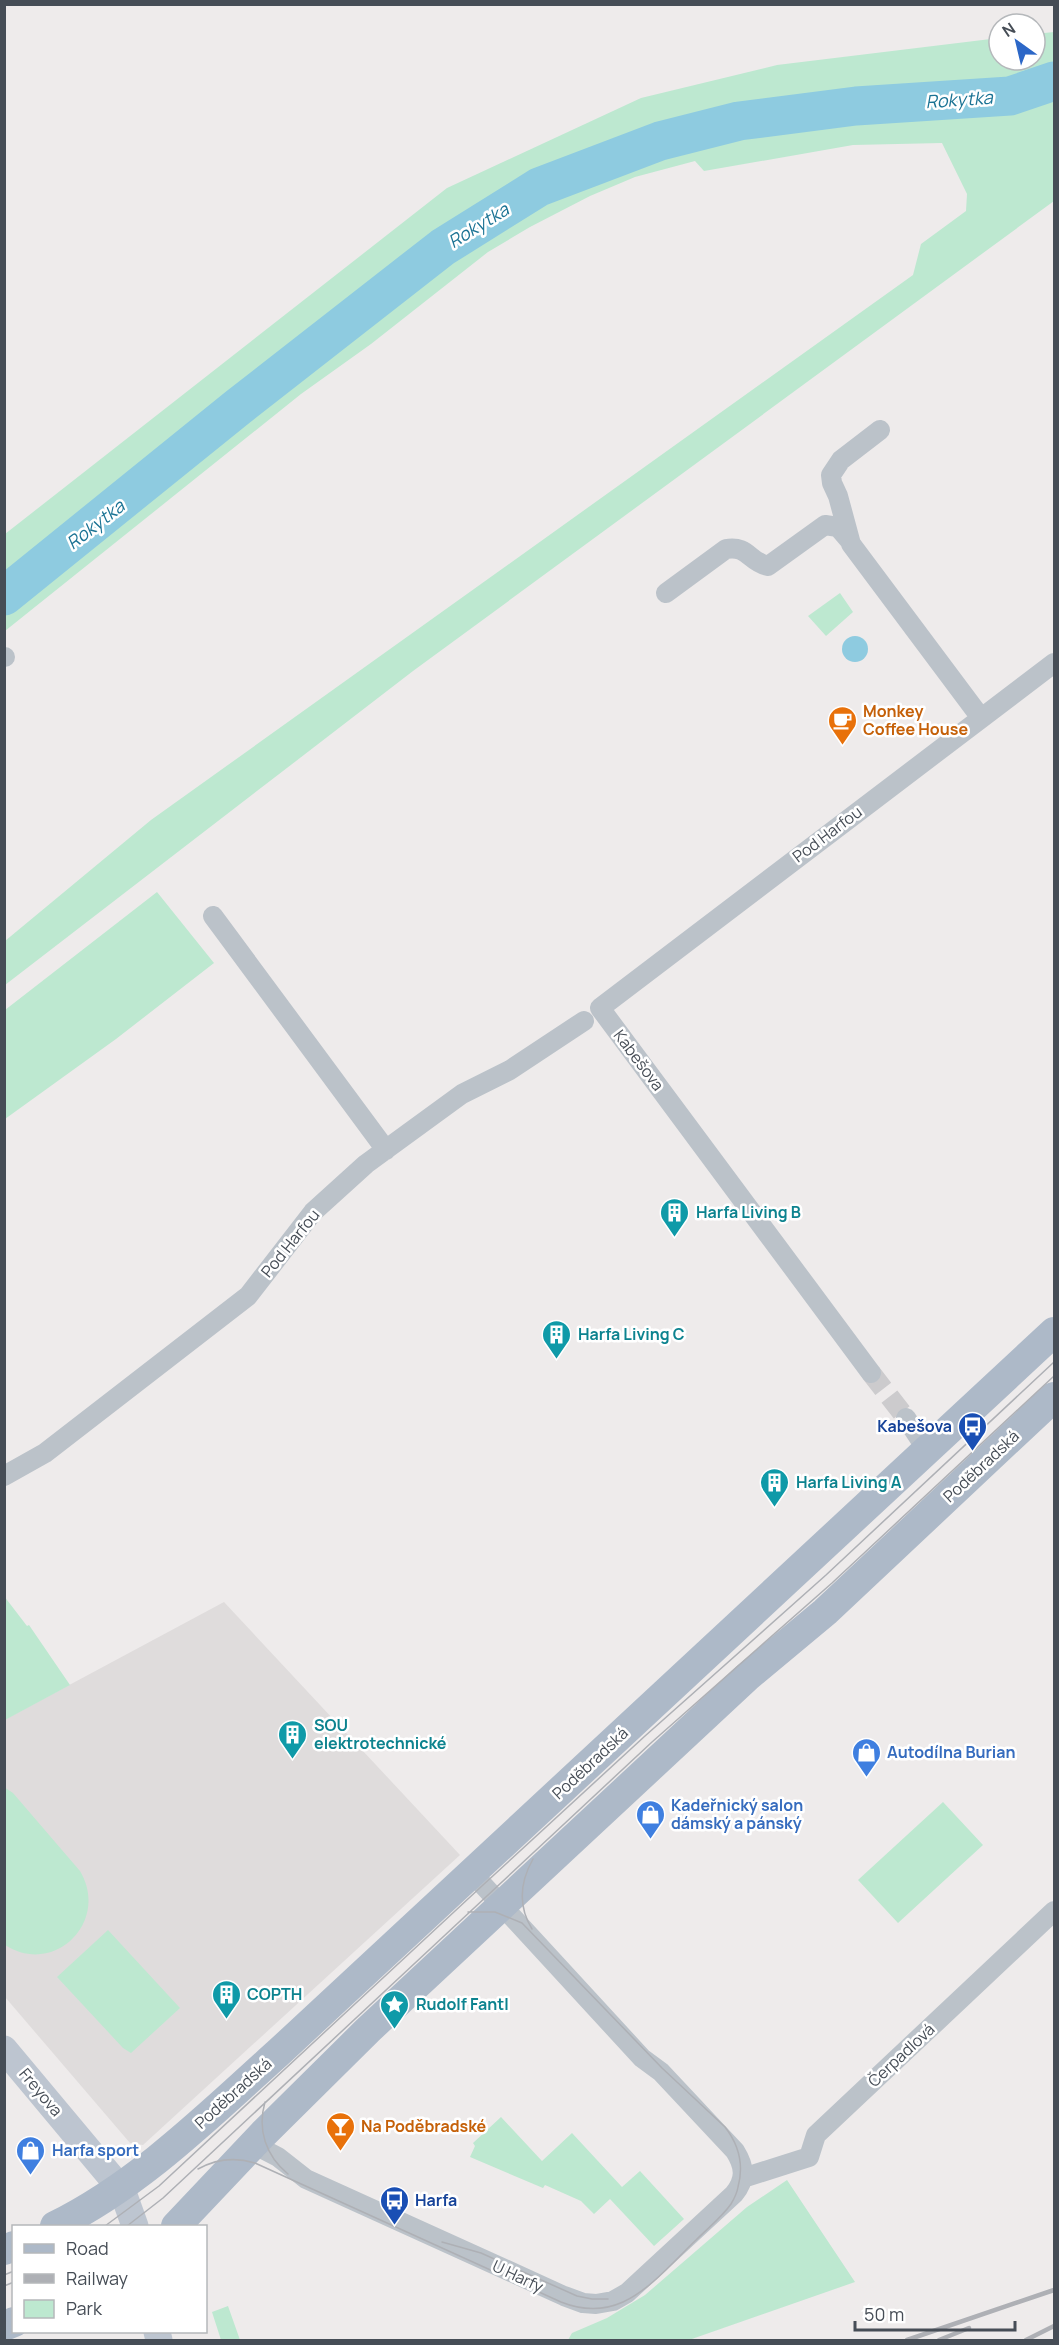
<svg xmlns="http://www.w3.org/2000/svg" width="1059" height="2345" viewBox="0 0 1059 2345" font-family="Manrope,sans-serif">
<rect width="100%" height="100%" fill="#eeebeb"/>
<path fill="#dfdcdc" d="M224,1602L460,1855L143,2145L130,2143L5,1997L4,1720Z"/>
<path fill="#bde8d0" d="M1054,32V201L413,671L5,985V941L151,820L913,275L921,244L966,211L967,194L942,143L853,145L704,171L695,161L635,177L590,196L530,227L488,252L371,344L301,394L5,631V534L447,188L641,98L777,65L999,38V60H1035V34Z
M840,593L853,612L826,636L808,616Z
M157,892L214,963L116,1039L5,1119V1010Z
M4,1596L27,1626L29,1625L70,1685L5,1720Z
M4,1787L13,1793L80,1871C110,1921 55,1977 5,1945Z
M943,1802L983,1845L898,1923L858,1880Z
M108,1930L180,2008L131,2053L123,2048L57,1977Z
M501,2117L542,2161L572,2133L622,2187L640,2171L684,2219L654,2246L610,2199L594,2214L581,2201L545,2185L543,2188L470,2157L475,2146L473,2143Z
M787,2180L855,2282L689,2340H568L572,2333L607,2318L645,2295L747,2207Z
M228,2306L240,2340H221L212,2312Z"/>
<path fill="#8ecbe0" d="M842 649a13 13 0 1 1 26 0a13 13 0 1 1-26 0Z"/>
<g fill="none" stroke-linecap="round" stroke-linejoin="round">
<path stroke="#8ecbe0" stroke-width="39" d="M4,596L238,407L443,247L539,187L660,141L739,121L856,106L1010,96L1054,81"/>
<path stroke="#cccbcd" stroke-width="20" stroke-dasharray="20 10" stroke-linecap="butt" d="M871,1373L906,1418"/>
<path stroke="#bbc2c9" stroke-width="20" d="M880,430L841,460L831,475L832,483L838,496L851,544L981,718
M666,593L726,549C748,545 749,562 768,566L825,525L838,527L850,541
M4,657H5
M213,916L386,1150
M871,1373L600,1008L1054,663
M906,1418L927,1450
M4,1476L45,1453L248,1296L313,1212L366,1164L462,1094L510,1070L584,1021
M253,2144L278,2157L306,2179L564,2296L583,2303L596,2304L613,2301L627,2293L734,2194C746,2179 745,2167 735,2151L661,2072L642,2058L472,1873
M743,2178L809,2157L816,2135L1054,1911"/>
<path stroke="#bdc5d0" stroke-width="27" d="M4,2049L111,2177L125,2198L135,2226
M157,2332L159,2340"/>
<path stroke="#adb9c8" stroke-width="30" d="M55,2226C140,2184 209,2115 279,2052L1054,1332
M176,2226L263,2134L368,2030L747,1677L825,1612L1054,1397
M4,2250L14,2246
M4,2326L14,2322"/>
<path stroke="#aeb0b5" stroke-width="1.5" d="M532,1929C518,1906 520,1882 533,1859
M265,2102C257,2130 266,2156 288,2174
M198,2169C216,2159 235,2157 255,2163L561,2302C581,2310 603,2311 623,2302C651,2289 674,2261 696,2240C708,2228 722,2217 731,2204C734,2199 737,2193 738,2187C744,2165 739,2145 725,2127L662,2068L522,1923L495,1912H468
M105,2226L159,2186L483,1885L645,1736L826,1575L1054,1362
M127,2226L163,2198L652,1742L832,1583L1054,1376
M442,2242L481,2253L577,2296L592,2299H608
M4,2275L14,2271
M4,2286L14,2282"/>
<path stroke="#aeb0b5" stroke-width="4.5" d="M907,2340L1054,2290
M939,2340L969,2328
M1026,2340L1054,2326"/>
</g>
<defs>
<symbol id="cafe-pin" viewBox="-11 -11 22 30"><path d="M0 17L-7.5 6A9.5 9.5 0 1 1 7.5 6Z" fill="#e8710a" stroke="#fff"/><path d="M-5.5-4.5H6V0H3Q3 3.5 0 3.5H-2.5Q-5.5 3.5-5.5 0ZM3-3.2v2h1.7v-2ZM-6 4.5H4V6H-6Z" fill="#fff"/></symbol>
<symbol id="building-pin" viewBox="-11 -11 22 30"><path d="M0 17L-7.5 6A9.5 9.5 0 1 1 7.5 6Z" fill="#0f9aa8" stroke="#fff"/><path d="M-4-6H4V6H1V3H-1V6H-4ZM-2.5-4.3h1.7v1.8h-1.7ZM.8-4.3h1.7v1.8H.8ZM-2.5-1h1.7V.8h-1.7ZM.8-1h1.7V.8H.8Z" fill="#fff"/></symbol>
<symbol id="bus-pin" viewBox="-11 -11 22 30"><path d="M0 17L-7.5 6A9.5 9.5 0 1 1 7.5 6Z" fill="#1a4fb4" stroke="#fff"/><path d="M-5-6H5V4H4V6H2V4H-2V6H-4V4H-5ZM-3.5-4V0h7V-4ZM-3.5 1.2v1.5H-2V1.2ZM2 1.2v1.5H3.5V1.2Z" fill="#fff"/></symbol>
<symbol id="shop-pin" viewBox="-11 -11 22 30"><path d="M0 17L-7.5 6A9.5 9.5 0 1 1 7.5 6Z" fill="#3f7fe0" stroke="#fff"/><path d="M-5-2.5h2.3a2.7 3.5 0 0 1 5.4 0H5L5.5 6h-11ZM-1.5-2.5h3a1.5 2.3 0 0 0-3 0Z" fill="#fff"/></symbol>
<symbol id="sight-pin" viewBox="-11 -11 22 30"><path d="M0 17L-7.5 6A9.5 9.5 0 1 1 7.5 6Z" fill="#0f9aa8" stroke="#fff"/><path d="M0-6L1.8-2.2L6-1.7L2.9 1.2L3.7 5.4L0 3.3L-3.7 5.4L-2.9 1.2L-6-1.7L-1.8-2.2Z" fill="#fff"/></symbol>
<symbol id="bar-pin" viewBox="-11 -11 22 30"><path d="M0 17L-7.5 6A9.5 9.5 0 1 1 7.5 6Z" fill="#e8710a" stroke="#fff"/><path d="M-6-5H6L.8 .8V4.5H3.5V6h-7V4.5H-.8V.8Z" fill="#fff"/></symbol>
</defs>
<g fill-rule="evenodd">
<use href="#cafe-pin" x="826" y="704" width="33" height="45"/>
<use href="#building-pin" x="658" y="1196" width="33" height="45"/>
<use href="#building-pin" x="540" y="1318" width="33" height="45"/>
<use href="#bus-pin" x="956" y="1410" width="33" height="45"/>
<use href="#building-pin" x="758" y="1466" width="33" height="45"/>
<use href="#building-pin" x="276" y="1718" width="33" height="45"/>
<use href="#shop-pin" x="850" y="1736" width="33" height="45"/>
<use href="#shop-pin" x="634" y="1798" width="33" height="45"/>
<use href="#building-pin" x="210" y="1978" width="33" height="45"/>
<use href="#sight-pin" x="378" y="1988" width="33" height="45"/>
<use href="#bar-pin" x="324" y="2110" width="33" height="45"/>
<use href="#shop-pin" x="14" y="2134" width="33" height="45"/>
<use href="#bus-pin" x="378" y="2184" width="33" height="45"/>
</g>
<g text-anchor="middle" dominant-baseline="central" stroke-width="5" stroke-linejoin="round" paint-order="stroke">
<g font-size="16" font-weight="bold" fill="#c56008" stroke="#fff" text-anchor="start">
<text x="863" y="711">Monkey<tspan x="863" dy="18">Coffee House</tspan></text>
<text x="361" y="2126">Na Poděbradské</text>
</g>
<g font-size="16" fill="#464d56" stroke="#fff">
<text transform="translate(827 834) rotate(-37)">Pod Harfou</text>
<text transform="translate(639 1060) rotate(53)">Kabešova</text>
<text transform="translate(290 1243) rotate(-51)">Pod Harfou</text>
<text transform="translate(981 1466) rotate(-43)">Poděbradská</text>
<text transform="translate(590 1763) rotate(-43)">Poděbradská</text>
<text transform="translate(901 2055) rotate(-43)">Čerpadlová</text>
<text transform="translate(41 2092) rotate(50)">Freyova</text>
<text transform="translate(233 2093) rotate(-42)">Poděbradská</text>
<text transform="translate(518 2276) rotate(25)">U Harfy</text>
</g>
<g font-size="16" font-weight="bold" fill="#0d838f" stroke="#fff" text-anchor="start">
<text x="696" y="1212">Harfa Living B</text>
<text x="578" y="1334">Harfa Living C</text>
<text x="796" y="1482">Harfa Living A</text>
<text x="314" y="1725">SOU<tspan x="314" dy="18">elektrotechnické</tspan></text>
<text x="247" y="1994">COPTH</text>
<text x="416" y="2004">Rudolf Fantl</text>
</g>
<g font-size="16" font-weight="bold" fill="#164399" stroke="#fff" text-anchor="end">
<text x="952" y="1426">Kabešova</text>
<text x="415" y="2200" text-anchor="start">Harfa</text>
</g>
<g font-size="16" font-weight="bold" fill="#366cbe" stroke="#fff" text-anchor="start">
<text x="887" y="1752">Autodílna Burian</text>
<text x="671" y="1805">Kadeřnický salon<tspan x="671" dy="18">dámský a pánský</tspan></text>
<text x="52" y="2150">Harfa sport</text>
</g>
<g font-size="18" font-style="italic" fill="#1b7394" stroke="#fff">
<text transform="translate(959 99) rotate(-4)">Rokytka</text>
<text transform="translate(478 225) rotate(-32)">Rokytka</text>
<text transform="translate(95 524) rotate(-38)">Rokytka</text>
</g>
</g>
<rect width="1059" height="2345" fill="none" stroke="#464d56" stroke-width="12"/>
<rect x="12" y="2225" width="195" height="108" fill="#ffffff" stroke="#b5b8bb" stroke-width="1.5"/>
<rect x="24" y="2244" width="30" height="9" fill="#adb9c8" stroke="#b5b8bb" stroke-width="1.5"/>
<text x="66" y="2255" font-size="18" fill="#464d56">Road</text>
<rect x="24" y="2274" width="30" height="9" fill="#aeb0b5" stroke="#b5b8bb" stroke-width="1.5"/>
<text x="66" y="2285" font-size="18" fill="#464d56">Railway</text>
<rect x="24" y="2300" width="30" height="18" fill="#bde8d0" stroke="#b5b8bb" stroke-width="1.5"/>
<text x="66" y="2315" font-size="18" fill="#464d56">Park</text>
<g transform="translate(1017 42) rotate(326)"><circle r="28" fill="#ffffff" stroke="#b5b8bb" stroke-width="1.5"/>
<path d="M0-4.5L10 22L0 15L-10 22Z" fill="#2c67c7"/>
<text y="-9" font-size="16" font-weight="bold" text-anchor="middle" fill="#464d56">N</text>
</g>
<path d="M855 2321v9h160v-9" fill="none" stroke="#464d56" stroke-width="3"/>
<text x="864" y="2321" font-size="18" fill="#464d56" stroke="#ffffff" stroke-width="4.5" paint-order="stroke">50 m</text>
</svg>
